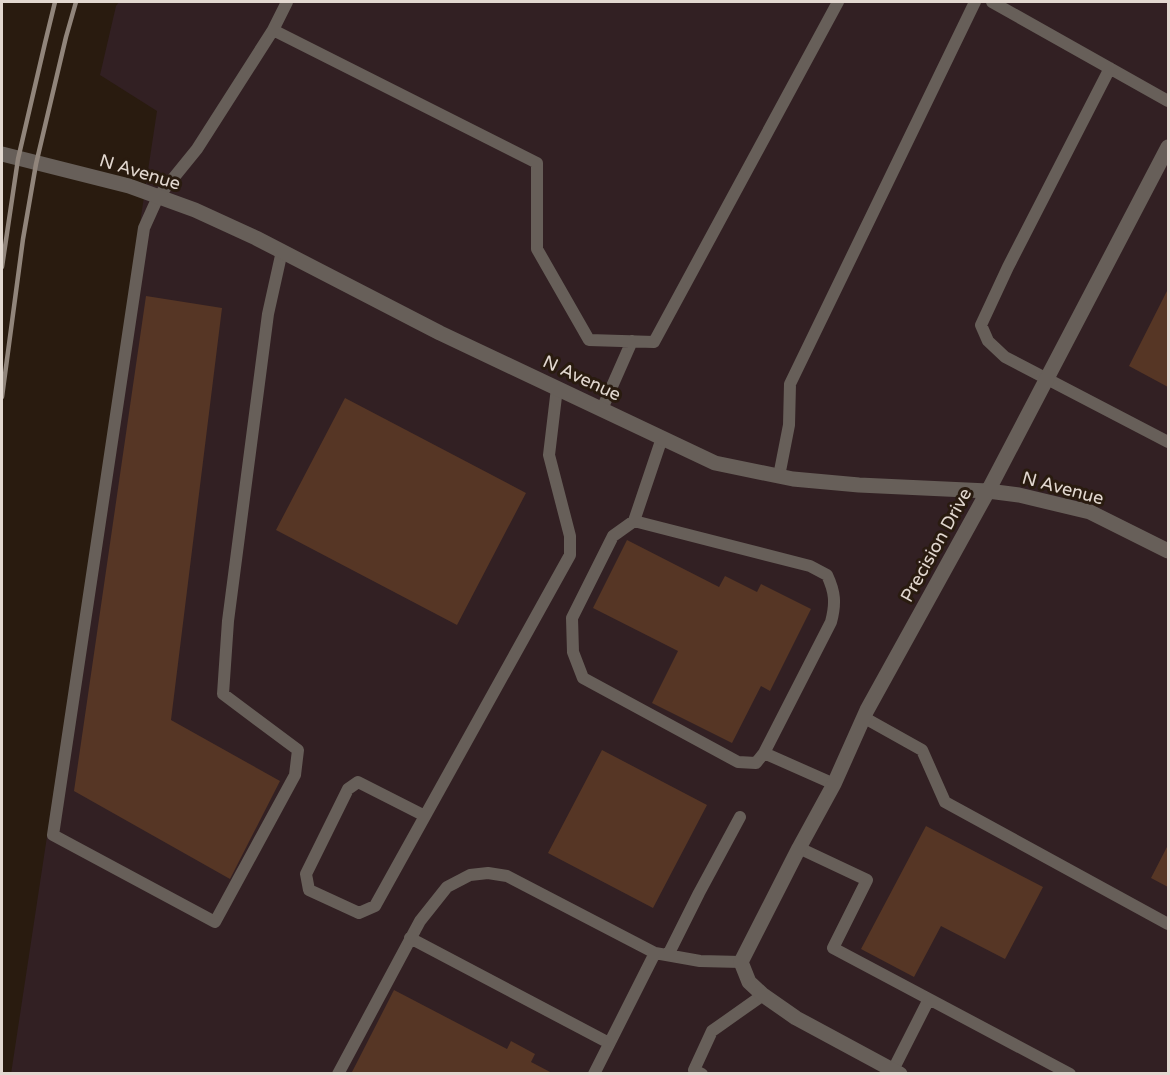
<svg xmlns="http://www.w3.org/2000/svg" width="1170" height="1075" viewBox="0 0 1170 1075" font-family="'Varela Round',sans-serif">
<rect width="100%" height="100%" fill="#291b0f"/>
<path fill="#322023" d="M119,2H1168V1073L11,1074L157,111L100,75L116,6Z"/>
<path fill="#563625" d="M1168,289V387L1129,366Z
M146,296L222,308L171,720L280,781L230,879L74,791Z
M345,398L526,493L457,625L276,530Z
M627,540L719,587L725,576L757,592L761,584L811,609L770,691L761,686L732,743L652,703L678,651L593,608Z
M602,750L707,805L653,908L548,853Z
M926,826L1043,887L1005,959L941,926L914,977L861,949Z
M1168,845V887L1151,878Z
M394,990L507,1049L511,1041L535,1054L531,1062L554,1074H351Z"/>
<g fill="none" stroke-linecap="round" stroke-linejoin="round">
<path stroke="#675f59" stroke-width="12" d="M992,2L1168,101
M273,30L537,163V249L589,340L654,342L838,2
M1110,68L1008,267L981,325L988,341L1005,357L1168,442
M282,251L268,314L228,621L223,694L298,750L295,775L215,922L53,835L144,228L158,197L197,149L273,30L287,2
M602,409L632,341
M779,476L789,425L790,384L975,2
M634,521L662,438
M863,717L922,750L945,802L1168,924
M764,753L831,622C836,603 835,592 827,575L810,566L634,521L613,536L572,618L573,652L583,678L738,762L756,763L764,753L834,784
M425,816L358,782L348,789L306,874L309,890L359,913L375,906L570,555V536L549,455L557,388
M799,848L867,880L833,948L1070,1074
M410,938L609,1043
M668,955L699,893L740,817
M893,1070L929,999
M338,1074L420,921L447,887L470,875L488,873L507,876L655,953L700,961L741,962
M594,1074L655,953
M702,1074L694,1070L712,1031L763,995"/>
<path stroke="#675f59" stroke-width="15" d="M2,154L129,186L195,210L256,238L440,333L715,463L793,479L859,485L988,491L1019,495L1090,512L1168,551
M900,1074L796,1018L763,995L749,982L741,962L799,848L834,784L867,710L988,491L1168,147"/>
<path stroke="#91857b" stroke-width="4.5" d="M2,267L18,159L45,43L55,2
M2,397L23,239L36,164L66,37L76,2"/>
</g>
<g text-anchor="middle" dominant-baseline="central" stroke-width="6" stroke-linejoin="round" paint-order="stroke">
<g font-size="18" fill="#e2d8d0" stroke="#291b0f">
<text transform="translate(140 172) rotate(17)">N Avenue</text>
<text transform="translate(582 378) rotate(25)">N Avenue</text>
<text transform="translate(1063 488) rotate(15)">N Avenue</text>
<text transform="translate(936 545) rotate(-61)">Precision Drive</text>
</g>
</g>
<rect width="1170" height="1075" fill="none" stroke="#e2d8d0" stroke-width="6"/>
</svg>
